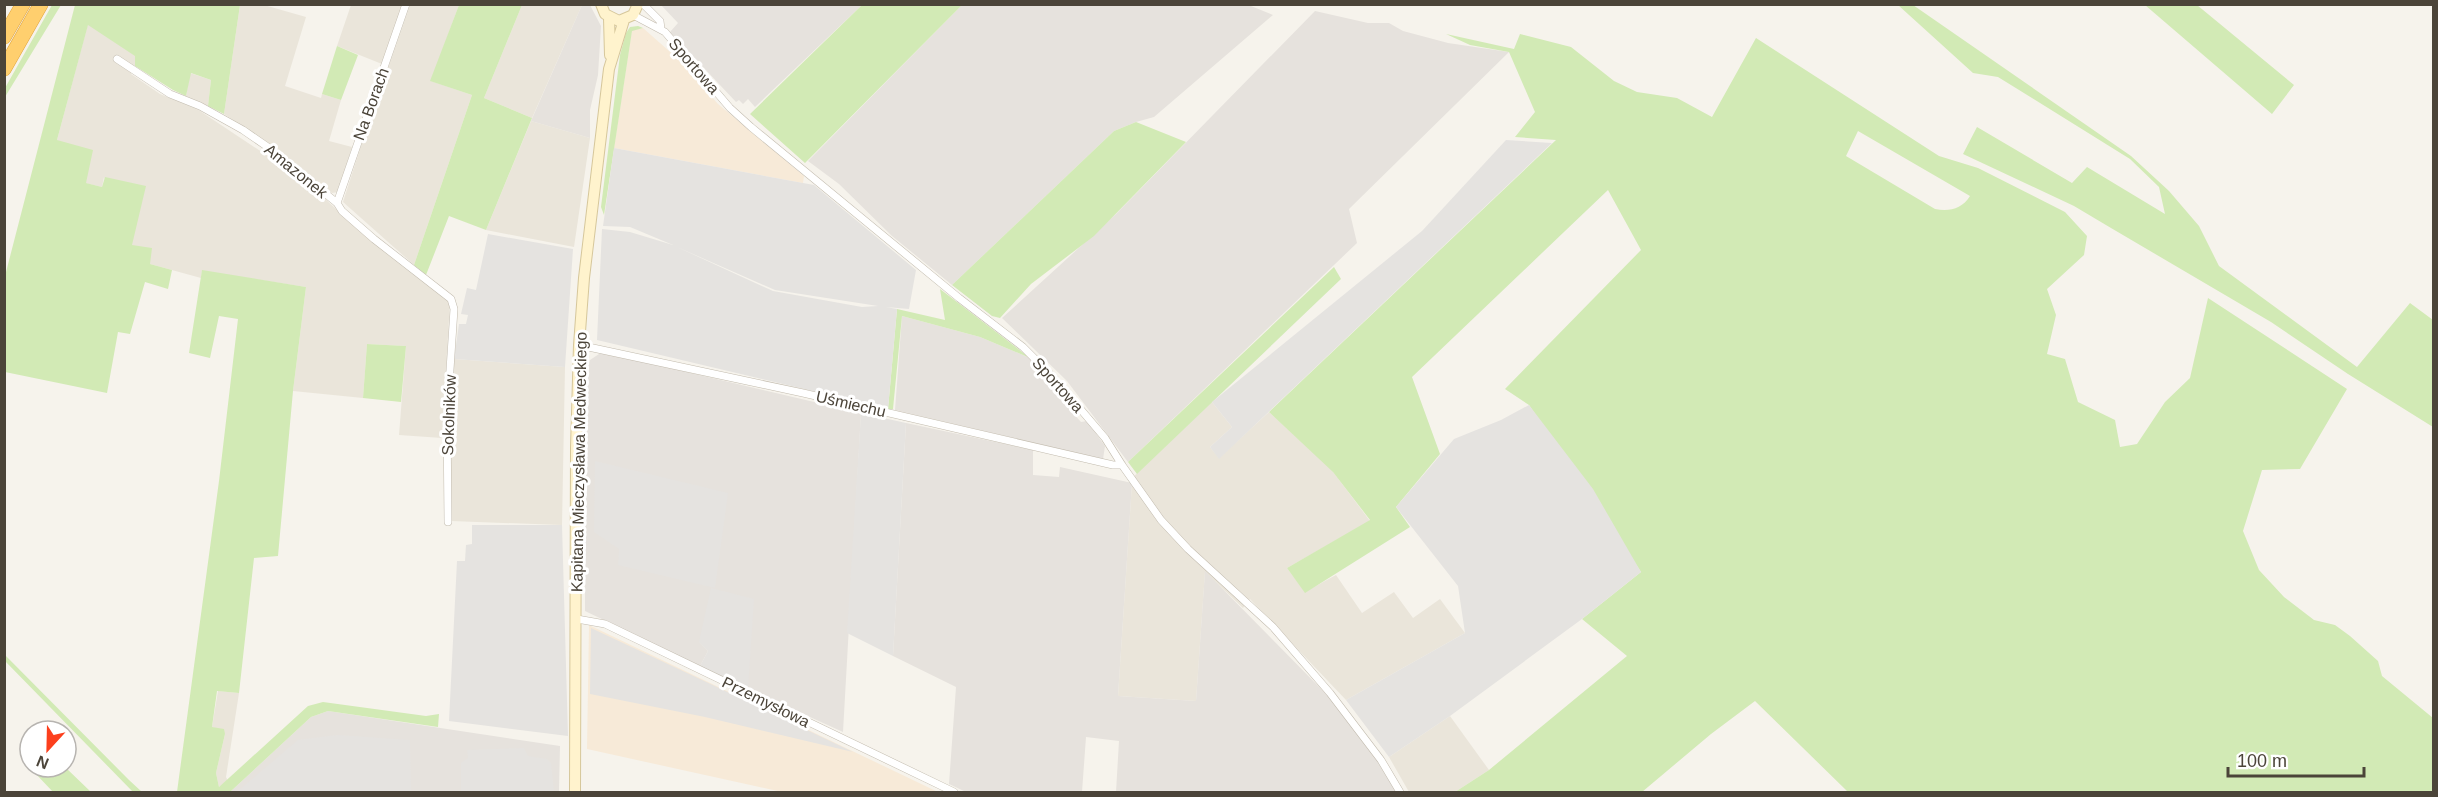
<svg xmlns="http://www.w3.org/2000/svg" width="2438" height="797" viewBox="0 0 2438 797" font-family="Helvetica,sans-serif">
<rect width="100%" height="100%" fill="#f6f3ec"/>
<path fill="#eae5da" d="M240,5H264L306,17L285,86L321,98L322,94L341,100L329,141L352,147L338,192L332,193L318,185L268,143L224,114Z
M351,5H404L382,64L337,46Z
M410,5H459L431,81L472,95L414,265L343,202L360,149Z
M522,5H582L532,118L484,98Z
M88,24L136,56L135,66L131,74L160,94L197,109L307,182L365,236L450,302L442,438L399,435L406,346L367,344L363,398L293,391L306,287L202,271L201,278L150,264L132,245L104,177L102,187L85,183L57,140Z
M190,73L211,80L208,106L186,96Z
M531,121L590,138L574,247L486,230Z
M454,359L565,367L562,525L451,521L450,412Z
M1212,402L1232,427L1210,447L1219,458L1269,412L1331,469L1370,521L1287,568L1305,592L1336,575L1362,613L1394,592L1413,618L1440,599L1465,633L1346,700L1250,599L1243,608L1205,572L1196,701L1118,696L1132,483L1129,481Z
M218,691L239,693L226,777L228,781L219,787L216,773L225,734L212,727Z
M1450,716L1489,770L1455,792H1409L1389,757Z"/>
<path fill="#f7ead8" d="M643,28L677,58L718,104L804,176L803,183L614,148L632,30Z
M589,625L938,792H782L587,749Z"/>
<path fill="#e6e2dd" d="M1246,4L1273,15L1154,117L1136,122L1114,131L952,285L892,236L839,184L808,161L962,5Z
M582,5H590L601,26L598,75L590,110V138L531,121Z
M661,5H862L755,107L748,99L743,104L739,100L736,102L670,32L678,23Z
M1315,11L1368,23H1389L1403,31L1448,43L1509,52L1349,209L1357,243L1128,462L1067,381L1002,318L1116,214Z
M902,316L980,337L1030,358L1061,394L1070,410L1081,422L1087,421L1105,446L1103,459L895,410Z
M602,352L861,413L843,732L748,689L699,642L708,651L700,666L585,611V370L590,360Z
M906,423L1033,450V475L1059,477L1060,467L1132,483L1118,696L1196,701L1205,571L1333,701L1385,770L1397,792H1116L1119,741L1086,737L1082,792H966L949,784L956,687L893,656Z
M328,711L560,746L559,792H230L311,717Z"/>
<path fill="#d2eab5" fill-rule="evenodd" d="M52,5H61L5,97V88Z
M75,5H240L224,114L208,106L211,80L191,73L186,96L173,90L135,66V56L88,25L57,140L93,150L86,183L102,187L105,177L146,186L132,245L152,248L150,264L172,270L168,289L145,282L130,334L118,332L107,393L5,372V276Z
M459,5H522L484,98L532,118L486,230L449,216L426,275L414,265L472,95L430,81Z
M862,5H962L805,163L750,114Z
M1898,5H1913L2131,156L2169,191L2199,226L2219,266L2357,367L2410,303L2433,320V427L2348,374L2271,322L2111,228L2074,206L1963,154L1977,127L2072,183L2087,167L2165,214L2159,187L2130,159L1998,77L1973,73Z
M2145,5H2197L2294,85L2272,114Z
M638,26L643,28L632,31L604,215L601,207L620,55L626,33L630,27Z
M1446,34L1514,49L1520,34L1571,47L1614,81L1637,92L1677,98L1712,117L1756,38L1939,156L1978,168L2065,212L2087,236L2084,255L2047,289L2056,315L2047,354L2065,359L2078,402L2115,420L2120,447L2137,444L2165,402L2190,378L2208,298L2347,389L2300,469L2262,470L2243,531L2259,570L2284,597L2314,620L2335,625L2350,636L2378,661L2382,676L2433,718V792H1846L1847,791L1755,701L1711,734L1642,792H1455L1489,770L1627,656L1582,619L1641,572L1529,405L1505,389L1641,250L1608,190L1412,377L1440,454L1396,507L1410,527L1305,593L1287,568L1370,520L1333,472L1269,412L1556,140L1515,137L1535,112L1509,52L1470,45ZM1858,131L1970,196C1962,209 1949,212 1935,209L1846,156Z
M337,46L358,55L341,100L322,94Z
M1136,122L1186,142L1094,236L1031,284L1000,318L992,316L952,285L1114,131Z
M1334,267L1341,279L1137,474L1128,462Z
M202,270L306,287L293,391L278,556L254,558L239,693L217,691L212,727L224,729L225,734L216,773L219,787L308,706L323,702L426,716L439,714L438,727L328,711L311,717L230,792H177L219,481L238,319L219,316L210,358L189,353Z
M940,289L1030,358L980,337L902,316L893,409H888L897,309L945,320Z
M367,344L406,346L401,402L363,398Z
M4,654L129,780L142,792H133L5,661Z
M40,767H65L91,792H53L35,773Z"/>
<path fill="#e5e3e0" fill-rule="evenodd" d="M1506,140L1552,143L1219,459L1210,447L1232,427L1212,402L1422,231Z
M614,148L814,185L916,270L909,309L886,307L897,309L888,409L597,340L602,229L630,232L673,245L630,227L603,226ZM677,247L775,290L878,306L862,307L773,291Z
M488,234L573,249L565,367L454,359L459,324H466L468,315L461,314L467,288L476,290Z
M1529,405L1593,489L1641,572L1582,619L1450,716L1389,757L1346,700L1465,633L1458,586L1396,507L1454,439L1501,420Z
M861,413L906,423L893,656L847,633Z
M595,461L728,493L715,588L618,565L619,549L594,532Z
M472,525H562L568,736L449,721L457,561H465L466,545L472,544Z
M711,588L754,599L748,689L700,666L708,651L699,642Z
M591,628L717,687L853,752L705,717L590,694Z
M338,735L410,740L411,792H237L298,740Z
M524,748L528,756L547,759L551,763L554,792H461V763L468,758L467,750Z"/>
<g fill="none" stroke-linecap="round" stroke-linejoin="round">
<defs>
<path id="minor" d="M643,4L660,21L661,29
M633,15L665,32L730,108L751,127L959,298L1023,347L1054,378L1105,438L1122,465L1161,520L1188,549L1273,627L1330,693L1381,760L1400,792
M117,59L170,94L200,106L243,130L272,150L337,203L342,211L374,239L451,299L454,309L447,415L448,522
M337,203L406,4
M579,345L803,393L1113,465H1122
M577,619L605,624L954,792"/>
<path id="secondary" d="M601,4L605,14L619,21L633,15L638,4
M609,18L610,55
M575,792L576,448L579,345L584,278L609,69L624,20"/>
<path id="motorway" d="M4,37L23,4
M4,69L41,4"/>
</defs>
<use href="#minor" stroke="#c2bbae" stroke-width="8"/>
<use href="#secondary" stroke="#d6c79b" stroke-width="12"/>
<use href="#motorway" stroke="#e0a43c" stroke-width="15"/>
<use href="#minor" stroke="#fff" stroke-width="7"/>
<use href="#secondary" stroke="#fff3cd" stroke-width="10"/>
<use href="#motorway" stroke="#ffcf6e" stroke-width="14"/>
</g>
<g text-anchor="middle" dominant-baseline="central" stroke-width="6" stroke-linejoin="round" paint-order="stroke">
<g font-size="16" fill="#4b4439" stroke="#fff">
<text transform="translate(694 66) rotate(49)">Sportowa</text>
<text transform="translate(371 104) rotate(-70)">Na Borach</text>
<text transform="translate(296 171) rotate(39)">Amazonek</text>
<text transform="translate(1058 385) rotate(48)">Sportowa</text>
<text transform="translate(851 404) rotate(13)">Uśmiechu</text>
<text transform="translate(449 415) rotate(-88)">Sokolników</text>
<text transform="translate(579 462) rotate(-89)">Kapitana Mieczysława Medweckiego</text>
<text transform="translate(766 702) rotate(26)">Przemysłowa</text>
</g>
</g>
<rect width="2438" height="797" fill="none" stroke="#4b4439" stroke-width="12"/>
<g transform="translate(48 749) rotate(202)"><circle r="28" fill="#ffffff" stroke="#b7b4b0" stroke-width="1.5"/>
<path d="M0-4.5L10 22L0 15L-10 22Z" fill="#fc3f1d"/>
<text y="-9" font-size="16" font-weight="bold" text-anchor="middle" fill="#4b4439">N</text>
</g>
<path d="M2228 767v9h136v-9" fill="none" stroke="#4b4439" stroke-width="3"/>
<text x="2237" y="767" font-size="18" fill="#4b4439" stroke="#ffffff" stroke-width="4.5" paint-order="stroke">100 m</text>
</svg>
